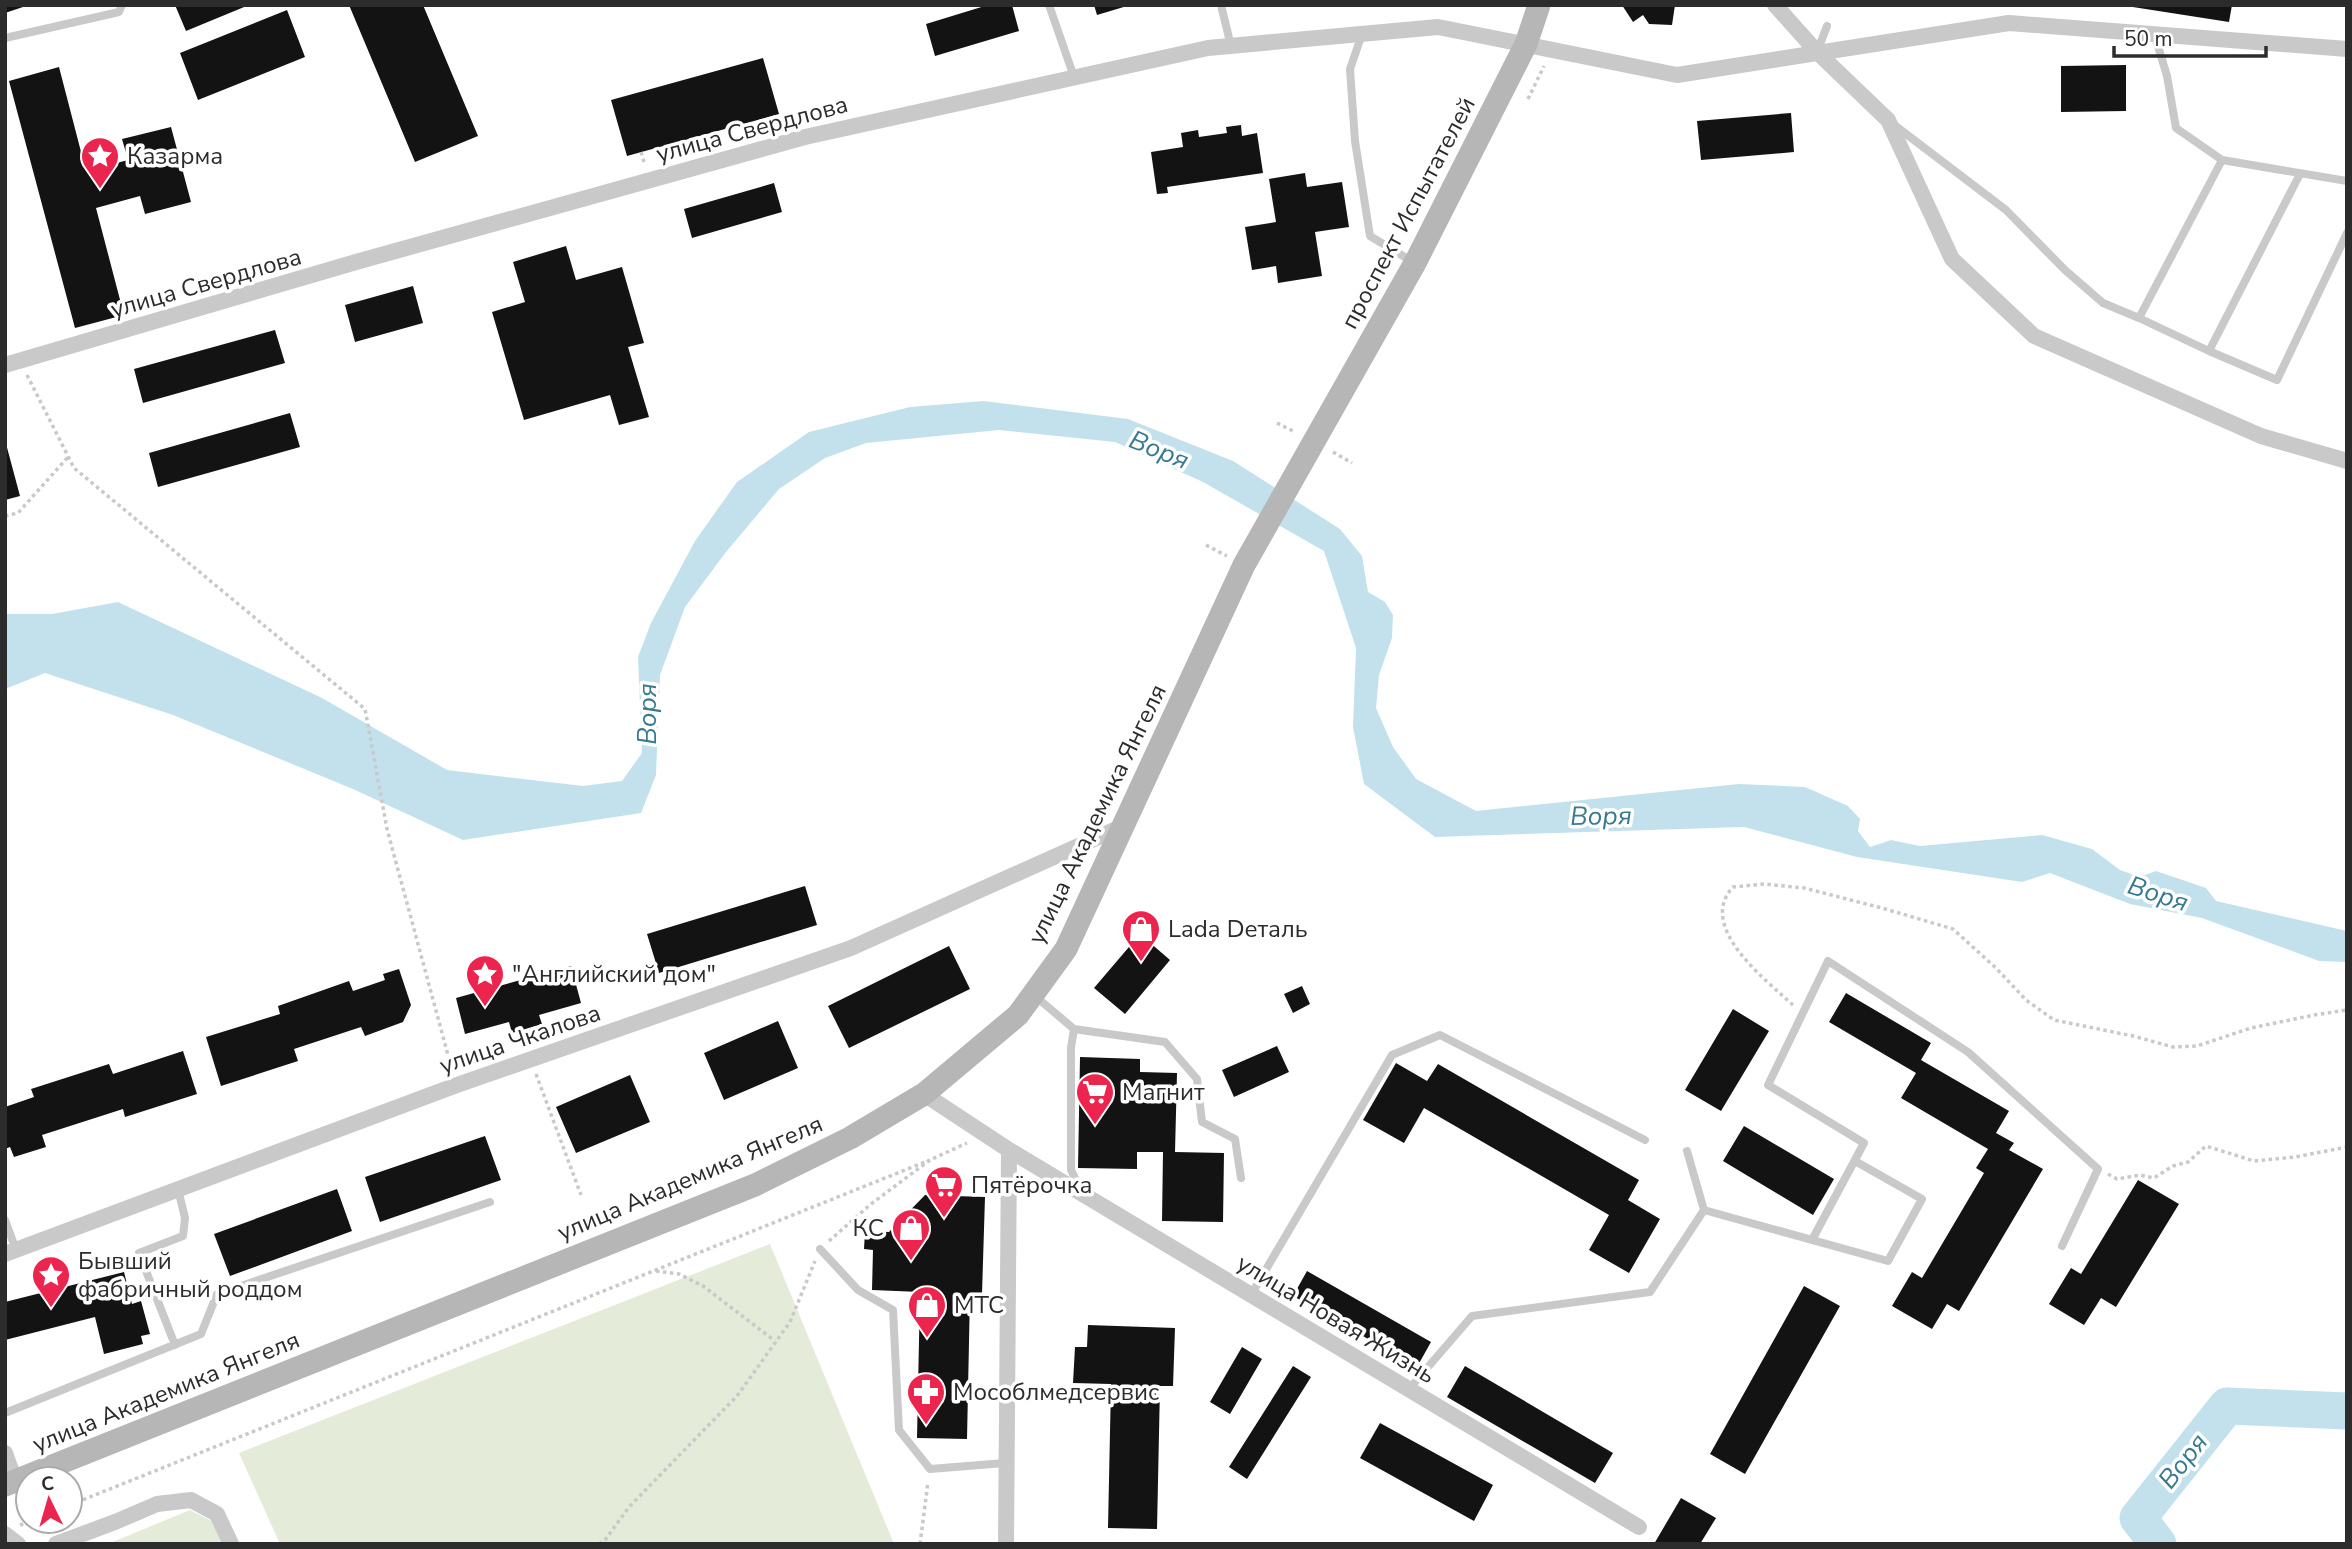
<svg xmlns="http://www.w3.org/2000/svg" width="2352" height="1549" viewBox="0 0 2352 1549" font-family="'Nunito Sans',sans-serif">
<rect width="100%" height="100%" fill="#fff"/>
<path fill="#e4ebd8" d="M770,1244L894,1544H280L239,1453Z
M190,1510L227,1529L233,1544H108Z"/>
<path fill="#c3e1ec" d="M983,401L1128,419L1233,461L1340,529L1362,556L1368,592L1385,602L1393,615L1392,638L1379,675L1376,708L1393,747L1416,779L1476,811L1739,784L1805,787L1848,806L1860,819L1858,831L1870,847L1891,840L1920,846L2042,835L2092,849L2120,870L2140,877L2156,871L2206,888L2216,901L2347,931V962L2319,961L2202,918L2130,904L2050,873L2022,882L1857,857L1744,827L1435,837L1364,784L1353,727L1356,648L1324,551L1203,482L1115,442L999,430L866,443L825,458L779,489L726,552L685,607L660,675L656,775L641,813L463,840L353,789L173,715L45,673L5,689V614H52L118,602L322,698L447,770L583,786L622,781L642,753L638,657L651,623L695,541L737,482L809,432L910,407Z"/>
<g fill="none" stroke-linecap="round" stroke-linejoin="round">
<path stroke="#c3e1ec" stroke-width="37" d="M2158,1544L2138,1518L2227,1406L2347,1411"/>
</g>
<path fill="#131313" d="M5,5H26V6L5,13Z
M175,5H249L186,31Z
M349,5H423L478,136L415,162Z
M988,5H1012L1019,31L935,56L926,24Z
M1094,5H1127V6L1097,15Z
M1622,5H1675L1672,25L1649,24L1643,15L1633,22Z
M2120,5H2232L2229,22Z
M287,10L305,57L198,100L180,53Z
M763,58L779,114L627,156L611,100Z
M2126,65V111L2061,112V66Z
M59,67L86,171L128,160L122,139L171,127L191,202L145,214L140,196L96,208L124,315L75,328L9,81Z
M1791,113L1794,152L1701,160L1697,121Z
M1241,125L1242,136L1257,133L1263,173L1167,187L1168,193L1157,194L1151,152L1183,147L1181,133L1198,130L1199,137L1227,133L1226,127Z
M1305,173L1307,187L1342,182L1349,227L1315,232L1322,276L1278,283L1276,266L1252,270L1245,227L1276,222L1269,179Z
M774,183L782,212L692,238L684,209Z
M566,246L576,280L622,267L644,343L628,347L649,417L619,425L610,395L524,420L492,312L525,302L513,262Z
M413,286L423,323L355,342L345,305Z
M275,330L285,363L143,403L134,369Z
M290,413L300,447L158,487L149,453Z
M5,440L20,496L5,500Z
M805,886L817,925L659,973L647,934Z
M1140,934L1170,960L1125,1014L1094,988Z
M949,946L970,989L849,1048L828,1006Z
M571,966L581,1003L539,1015L542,1024L512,1033L509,1022L465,1034L456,998Z
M399,969L411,1005L403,1022L365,1036L361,1027L294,1049L298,1061L221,1086L206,1037L280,1014L278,1006L349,981L353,991L385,980L383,974Z
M1302,986L1310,1004L1293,1013L1284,994Z
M1846,993L1931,1043L1921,1060L2009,1111L1996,1133L2014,1143L2009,1150L2043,1169L1959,1311L1947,1304L1932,1329L1892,1306L1912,1272L1922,1278L1984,1173L1976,1168L1988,1149L1901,1098L1916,1073L1829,1022Z
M1733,1009L1769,1031L1721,1111L1685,1090Z
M778,1021L798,1068L724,1100L704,1053Z
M1277,1046L1289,1072L1234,1097L1222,1070Z
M183,1051L197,1094L125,1117L123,1109L42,1135L46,1147L14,1157L10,1147L5,1149V1107L34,1097L31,1089L109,1064L113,1074Z
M1080,1057L1140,1059V1072L1177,1073L1175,1152L1224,1153L1223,1222L1162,1221L1163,1152H1137V1169L1078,1168Z
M1396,1063L1427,1081L1438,1064L1639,1180L1628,1200L1660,1219L1629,1273L1589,1250L1609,1215L1424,1108L1404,1143L1363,1120Z
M630,1075L650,1122L576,1153L556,1107Z
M1744,1126L1834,1179L1813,1215L1723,1161Z
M485,1136L501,1180L380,1222L365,1177Z
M2138,1180L2179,1204L2116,1307L2101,1298L2084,1325L2049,1304L2071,1268L2081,1274Z
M337,1189L352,1231L230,1276L214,1234Z
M925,1195L985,1197L982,1294L970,1293L967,1439L917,1438L920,1292L872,1290L873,1250L864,1249L865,1231L889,1232Z
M1307,1271L1431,1342L1417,1367L1293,1296Z
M124,1272L132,1304L141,1301L150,1334L141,1336L143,1344L104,1354L95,1317L5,1340V1302Z
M1804,1286L1840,1306L1745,1474L1710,1454Z
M1088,1325L1175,1328L1173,1386H1160L1157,1529L1108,1528L1111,1384L1073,1383L1075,1347H1087Z
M1242,1347L1262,1359L1230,1414L1210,1402Z
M1293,1366L1311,1377L1247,1479L1229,1467Z
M1465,1366L1613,1453L1595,1483L1447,1397Z
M1380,1423L1493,1485L1474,1521L1360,1458Z
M1681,1498L1716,1518L1700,1544H1654Z"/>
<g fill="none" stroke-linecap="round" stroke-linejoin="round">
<path stroke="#c9c9c9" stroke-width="3.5" stroke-dasharray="3.5 3.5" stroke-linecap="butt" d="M1528,99L1544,66
M641,152L645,165
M27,375L74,468L365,709L387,829L452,1070
M1277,423L1295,432
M1333,452L1352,463
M5,516L18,513L68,457
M1206,545L1227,556
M1793,1005C1766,980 1696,927 1733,887L1764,884L1804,888L1882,908L1953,929L1996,968L2026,1000L2054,1020L2133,1036L2173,1047L2197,1046L2251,1028L2314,1015L2347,1010
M536,1074L581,1195
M2108,1174L2117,1179L2140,1175L2154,1178L2173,1166L2188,1162L2206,1146L2254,1161L2295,1157L2347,1147
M829,1241L871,1204L930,1160L967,1143
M656,1271L679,1274L703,1286L775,1341
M70,1505L930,1160
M20,1525L31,1521
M599,1544L605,1540L629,1507L737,1396L790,1322L815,1261
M920,1544L928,1482"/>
<path stroke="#c9c9c9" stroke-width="8" d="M1049,5L1074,77
M1221,5L1231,46
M2154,33L2167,76L2176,128L2222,160L2347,181
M1362,34L1350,69L1355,141L1370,236L1413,262
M5,38L119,12L122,5
M1817,52L1827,26
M1893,124L2006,210L2065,270L2103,303L2139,318L2222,160
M2300,174L2209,351L2277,380L2347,233
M2139,318L2209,351
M1035,996L1074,1029L1165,1042L1197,1079L1202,1122L1235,1139L1241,1178
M1074,1029L1071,1048V1170L1080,1188
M1687,1151L1704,1210
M5,1220L16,1250
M1812,1240L1864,1143L1768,1085L1828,961L1968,1052L2098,1169L2062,1246
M820,1249L858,1290L893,1310L899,1430L930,1469L1005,1463
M1251,1295L1392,1055L1440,1035L1645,1140
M175,1345L139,1253L183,1236L185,1218L178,1189
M1409,1389L1472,1316L1650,1292L1704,1210L1888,1261L1922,1199L1855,1161
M5,1413L201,1334L217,1294L490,1202"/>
<path stroke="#c9c9c9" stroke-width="16" d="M1775,5L1817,52L1888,120L1952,259L2034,336L2261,436L2347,461
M5,365L356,262L805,137L1208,48L1438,27L1677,75L2009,23L2347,49
M924,1094L1009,1150L1006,1544
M1009,1150L1639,1527
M5,1254L457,1085L851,948L1123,826
M5,1453L15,1481
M5,1534L18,1544
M56,1544L115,1522L157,1504L191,1500L217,1514L231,1544"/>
<path stroke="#b6b6b6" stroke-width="23" d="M5,1485L755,1185L850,1138L924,1094L1018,1015L1066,949L1244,565L1415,263L1526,44L1539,5"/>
</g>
<defs>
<symbol id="sight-pin" viewBox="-11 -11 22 30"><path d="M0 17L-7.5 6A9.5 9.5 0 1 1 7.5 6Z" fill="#eb254e" stroke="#fff"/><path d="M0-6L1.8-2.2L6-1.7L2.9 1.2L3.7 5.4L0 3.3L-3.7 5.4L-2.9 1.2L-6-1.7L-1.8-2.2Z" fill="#fff"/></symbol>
<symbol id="shop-pin" viewBox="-11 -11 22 30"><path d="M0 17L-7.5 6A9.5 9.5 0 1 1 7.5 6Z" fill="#eb254e" stroke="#fff"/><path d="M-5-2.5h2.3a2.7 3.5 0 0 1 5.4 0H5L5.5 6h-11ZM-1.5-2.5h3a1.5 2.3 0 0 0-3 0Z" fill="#fff"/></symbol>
<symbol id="supermarket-pin" viewBox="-11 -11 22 30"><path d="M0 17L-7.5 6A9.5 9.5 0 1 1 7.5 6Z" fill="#eb254e" stroke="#fff"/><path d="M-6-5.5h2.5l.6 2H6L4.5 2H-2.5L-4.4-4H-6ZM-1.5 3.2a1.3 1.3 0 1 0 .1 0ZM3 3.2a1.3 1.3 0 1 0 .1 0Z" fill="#fff"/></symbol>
<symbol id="pharmacy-pin" viewBox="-11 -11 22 30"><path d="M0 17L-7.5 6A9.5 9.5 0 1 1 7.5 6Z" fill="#eb254e" stroke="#fff"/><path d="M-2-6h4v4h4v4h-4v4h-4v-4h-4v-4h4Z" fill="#fff"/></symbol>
</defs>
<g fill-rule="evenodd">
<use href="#sight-pin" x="78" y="134" width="44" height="60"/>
<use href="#shop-pin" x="1119" y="907" width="44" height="60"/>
<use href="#sight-pin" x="463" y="952" width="44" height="60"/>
<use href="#supermarket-pin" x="1073" y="1070" width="44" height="60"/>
<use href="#supermarket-pin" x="922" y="1163" width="44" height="60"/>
<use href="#shop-pin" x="889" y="1206" width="44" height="60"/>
<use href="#sight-pin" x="29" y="1253" width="44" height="60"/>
<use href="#shop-pin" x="905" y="1283" width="44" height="60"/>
<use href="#pharmacy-pin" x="904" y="1370" width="44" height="60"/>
</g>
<g text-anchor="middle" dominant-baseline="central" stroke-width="7" stroke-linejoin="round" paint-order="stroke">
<g font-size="24" fill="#2c2c2c" stroke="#fff">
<text transform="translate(752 129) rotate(-15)">улица Свердлова</text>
<text transform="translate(1408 213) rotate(-62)">проспект Испытателей</text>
<text transform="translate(206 283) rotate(-16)">улица Свердлова</text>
<text transform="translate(1097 814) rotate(-64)">улица Академика Янгеля</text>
<text transform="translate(520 1039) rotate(-19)">улица Чкалова</text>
<text transform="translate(690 1178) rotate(-23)">улица Академика Янгеля</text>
<text transform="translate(1336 1319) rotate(31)">улица Новая Жизнь</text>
<text transform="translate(166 1392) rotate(-22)">улица Академика Янгеля</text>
</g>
<g font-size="24" fill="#2c2c2c" stroke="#fff" text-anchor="start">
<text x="127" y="156">Казарма</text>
<text x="1168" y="929">Lada Dеталь</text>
<text x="512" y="974">"Английский дом"</text>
<text x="1122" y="1092">Магнит</text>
<text x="971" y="1185">Пятёрочка</text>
<text x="884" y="1228" text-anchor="end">КС</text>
<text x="78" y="1261">Бывший<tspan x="78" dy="28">фабричный роддом</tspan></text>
<text x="954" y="1305">МТС</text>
<text x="953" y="1392">Мособлмедсервис</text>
</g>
<g font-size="26" font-style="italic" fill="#387990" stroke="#fff">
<text transform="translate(1159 450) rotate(22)">Воря</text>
<text transform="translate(647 714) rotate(-90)">Воря</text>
<text transform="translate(1601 816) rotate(-1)">Воря</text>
<text transform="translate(2158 894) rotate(18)">Воря</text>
<text transform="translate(2183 1461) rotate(-52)">Воря</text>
</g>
</g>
<rect width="2352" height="1549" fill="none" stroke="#2c2c2c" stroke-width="14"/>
<g transform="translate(49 1500) rotate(355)"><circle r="33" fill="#ffffff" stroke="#ababab" stroke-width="2"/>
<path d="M0-5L12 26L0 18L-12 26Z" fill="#eb254e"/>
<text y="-10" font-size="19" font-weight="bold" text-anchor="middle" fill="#2c2c2c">С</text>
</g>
<path d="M2114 46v10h152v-10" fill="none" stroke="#2c2c2c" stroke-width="3.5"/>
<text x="2124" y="46" font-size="21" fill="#2c2c2c" stroke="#ffffff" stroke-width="5" paint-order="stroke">50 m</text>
</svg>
